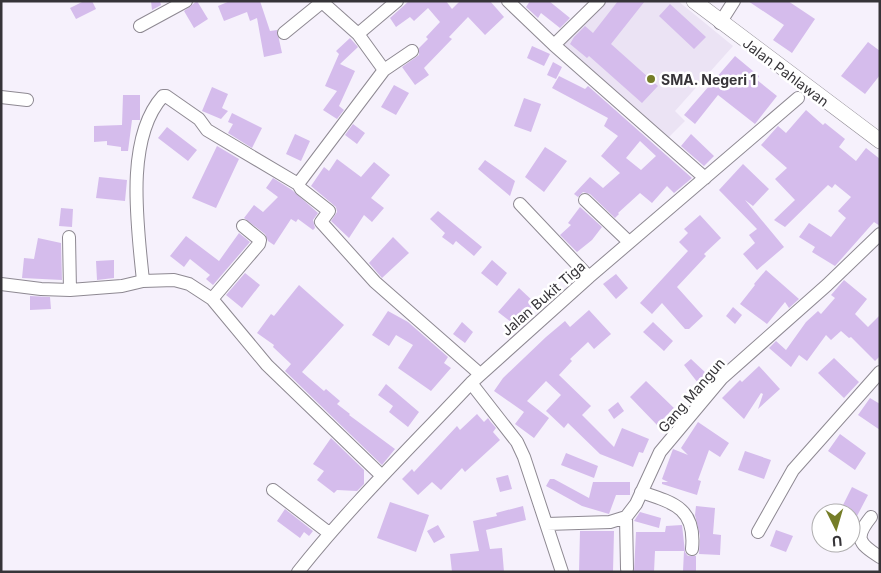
<svg xmlns="http://www.w3.org/2000/svg" width="881" height="573" viewBox="0 0 881 573" font-family="Inter,sans-serif">
<rect width="100%" height="100%" fill="#f6f1fc"/>
<path fill="#ebe3f4" d="M606,1H678L733,46L675,111L685,121L665,141L562,46Z"/>
<path fill="#d5bcec" fill-rule="evenodd" d="M84,1H92L96,9L76,19L70,8Z
M151,1H160L161,5L152,10Z
M197,1L208,19L194,28L184,11Z
M230,1H260L270,31L277,30L282,53L264,57L257,18L250,21L247,12L224,21L218,6Z
M409,1H446L452,9L460,1H490L504,17L485,35L468,17L449,37L452,39L424,68L429,75L415,85L402,67L419,55V48L428,39L426,37L440,22L428,8L414,21L410,17L396,27L390,18Z
M530,1H549L570,18L560,28L541,13L538,18L526,7Z
M618,1H645L611,44L658,86L642,103L589,56L587,58L570,44L574,37L585,26L593,33Z
M748,1H788L815,19L792,53L773,40L784,25Z
M670,4L706,37L694,49L659,16Z
M350,38L358,47L340,64L355,71L339,106L344,110L337,119L323,110L337,91L325,86L339,54L336,51Z
M868,42L880,51V75L865,94L841,76Z
M532,46L550,54L544,66L527,58Z
M735,56L759,76L757,80L777,96L755,124L718,95L695,124L684,115Z
M553,62L562,67L556,79L547,75Z
M559,76L585,89L588,86L692,178L674,193L667,186L652,203L640,193L618,213L619,214L615,218L590,194L583,192L578,197L574,194L590,177L603,188L620,173L601,156L618,136L604,126L608,118L552,88ZM640,141L656,156L641,170L626,158Z
M394,85L409,93L396,115L381,107Z
M212,87L228,94L222,108L228,111L221,119L202,111Z
M123,95H140V120H132L128,151H121V147L107,145V141L94,142V126L122,125Z
M524,98L541,104L531,132L514,126Z
M806,110L823,125L825,123L845,139L839,147L856,161L866,148L880,159V226L874,222L835,266L812,252L815,247L799,237L809,223L831,237L846,218L838,211L851,197L835,184L832,188L828,185L785,227L774,220L795,200L775,179L787,168L761,145L778,126L786,133Z
M232,113L262,128L252,148L228,133L233,124L228,122Z
M353,124L365,133L357,144L345,135Z
M167,127L197,150L188,161L158,138Z
M295,134L310,141L301,161L286,154Z
M691,134L714,156L704,166L681,146Z
M217,146L239,159L216,208L192,198Z
M545,147L567,161L544,192L525,177Z
M337,159L361,177L374,162L390,175L371,198L384,208L372,222L364,215L349,238L331,221L337,212L336,207L311,186L324,167L329,171Z
M485,160L515,181L510,196L478,169Z
M743,164L769,189L753,206L745,200L784,247L757,270L743,254L755,243L749,235L757,229L719,190Z
M99,177L127,180L125,201L96,198Z
M273,178L292,190L318,213L313,220L315,228L313,230L298,219L296,222L291,219L274,245L268,241L265,234L244,218L254,205L263,212L278,197L266,188Z
M580,207L602,227L592,240L577,252L560,235L571,225L568,223Z
M61,208L73,209L72,227L59,226Z
M438,211L482,247L474,256L456,241L453,245L442,237L445,233L430,219Z
M700,215L721,238L704,254L706,256L677,287L703,316L689,329H685L662,303L652,314L640,303L688,251L679,242L688,233L684,229Z
M239,233L250,242L213,285L206,279L210,275L190,259L184,267L170,256L186,236L219,261Z
M393,237L409,253L382,278L369,263Z
M38,238L61,243L62,280L22,278L24,258L34,259Z
M114,260V278L97,280L96,261Z
M492,260L507,273L497,286L481,273Z
M766,270L799,299L789,308L785,302L767,324L740,304L755,285L754,284Z
M245,273L260,285L242,308L226,295Z
M616,274L628,288L616,299L603,284Z
M844,280L867,299L855,314L868,327L880,315V356L875,361L851,337L849,338L841,331L831,340L826,335L807,361L799,355L791,367L769,348L776,341L786,350L806,322L818,311L821,314L835,298L831,295Z
M299,285L344,325L302,372L324,391L326,389L340,401L337,404L350,414L349,415L395,449L382,465L285,371L291,364L273,347L274,345L257,333L271,314L274,316Z
M519,288L535,303L515,325L498,312Z
M30,296L50,297L51,309L30,310Z
M733,307L742,315L735,324L726,316Z
M589,310L611,334L594,349L588,342L570,359L572,361L559,375L591,406L582,415L614,447L622,428L649,439L643,453L639,452L633,467L600,454L568,423L564,428L546,411L561,395L546,381L527,401L549,418L534,438L515,424L524,412L494,391L503,378L546,337L565,321L570,327Z
M388,311L408,322L448,357L444,363L451,368L431,391L398,368L413,345L396,335L389,346L372,335Z
M462,322L473,332L465,343L453,334Z
M653,322L673,341L664,351L643,332Z
M834,358L859,382L844,398L818,373Z
M691,359L708,375L698,383L684,365Z
M759,366L780,389L758,409L763,394L761,393L744,419L722,398L740,380L742,382Z
M646,381L674,408L657,425L630,397Z
M386,384L419,412L408,427L389,412L393,406L378,395Z
M870,398L880,404V430L858,415Z
M618,402L624,411L614,419L608,410Z
M477,414L484,422L488,418L490,421L496,428L493,432L500,440L465,472L462,468L441,490L432,482L418,495L402,479L412,469L414,472L457,426L460,430Z
M698,422L729,443L720,457L709,450L698,480L701,481L697,495L662,484V482H668L662,479L673,449L688,455L681,448Z
M840,434L866,453L855,470L828,451Z
M331,438L364,470V484L357,491L337,490L334,493L317,480L324,471L313,464Z
M745,451L771,460L764,479L738,470Z
M566,453L598,466L594,478L561,465Z
M508,475L512,489L500,492L496,478Z
M550,479H554L589,498L593,482H630V495H616L609,514L582,506L546,486Z
M852,487L868,495L857,516L841,509Z
M390,502L429,515L416,552L377,538Z
M523,506L526,520L486,530L490,549L502,548L504,572H452L450,554L479,551L473,521L497,516L496,513Z
M696,506L715,508L713,534L721,535L720,555L699,554L700,536L695,515Z
M285,509L313,531L309,536L304,532L300,538L277,521Z
M640,512L661,518L659,528L634,521Z
M438,525L445,537L434,543L427,531Z
M682,525L685,552L688,556H696V572L683,571L684,551H655L654,572H634L636,532H665L666,526Z
M776,530L793,536L786,552L770,546Z
M580,531H614L613,572H579Z"/>
<g fill="none" stroke-linecap="round" stroke-linejoin="round">
<defs>
<path id="minor" d="M508,1L554,45L705,178
M720,23L734,1
M140,26L186,1
M284,33L322,2
M358,34L397,1
M554,45L599,1
M384,70L412,51
M1,97L27,100
M298,184L384,70L358,34L321,1
M585,200L629,242
M520,204L589,277
M69,237L70,290
M143,281C138,228 124,139 163,96H166L199,119L207,130L298,184L301,189L329,211L321,222L375,282L480,374
M1,284L41,289L70,290L122,286L143,281L174,280L189,284L212,299L267,365L381,475
M212,299L259,244L260,240L243,226
M273,490L329,533
M641,492C675,503 696,509 692,549
M626,517L627,569
M871,517C855,537 857,543 880,557
M547,524L610,522L626,517L636,504L660,452L722,378L827,285L880,234
M758,532L793,470L880,372
M298,572C351,505 412,446 471,383
M562,572L524,457L517,442L471,383L589,277L798,98"/>
<path id="major" d="M694,1L880,141"/>
</defs>
<use href="#minor" stroke="#8e8992" stroke-width="14"/>
<use href="#major" stroke="#8e8992" stroke-width="16"/>
<use href="#minor" stroke="#fff" stroke-width="12"/>
<use href="#major" stroke="#fff" stroke-width="15"/>
</g>
<circle fill="#757d28" stroke="#fff" stroke-width="2" cx="651" cy="79" r="5"/>
<g text-anchor="middle" dominant-baseline="central" stroke-width="5" stroke-linejoin="round" paint-order="stroke">
<g font-size="14" fill="#363438" stroke="#fff">
<text transform="translate(786 72) rotate(37)">Jalan Pahlawan</text>
<text transform="translate(543 298) rotate(-41)">Jalan Bukit Tiga</text>
<text transform="translate(691 395) rotate(-49)">Gang Mangun</text>
</g>
<g font-size="14" font-weight="bold" fill="#363438" stroke="#fff" text-anchor="start">
<text x="661" y="79">SMA. Negeri 1</text>
</g>
</g>
<rect width="881" height="573" fill="none" stroke="#363438" stroke-width="5"/>
<g transform="translate(836 528) rotate(175)"><circle r="24" fill="#ffffff" stroke="#afaeaf"/>
<path d="M0-4L9 19L0 12L-9 19Z" fill="#757d28"/>
<text y="-8" font-size="14" font-weight="bold" text-anchor="middle" fill="#363438">U</text>
</g>
</svg>
